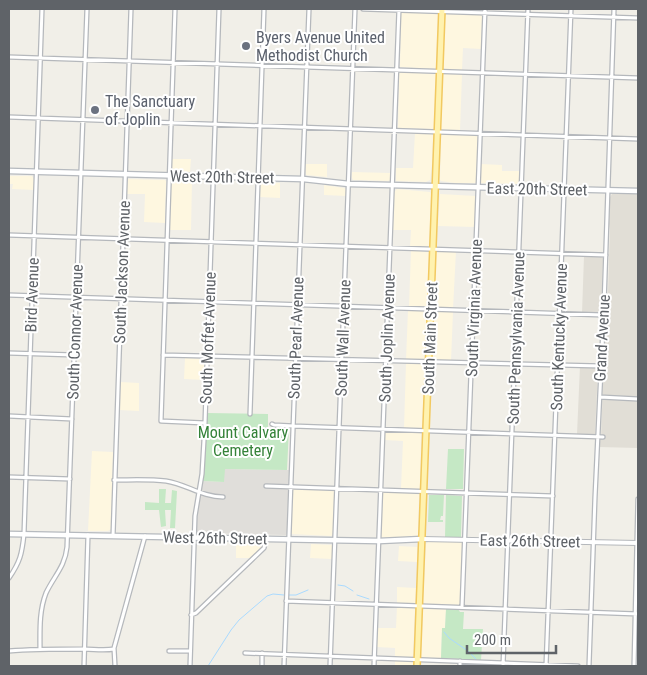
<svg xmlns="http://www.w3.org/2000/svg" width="647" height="675" viewBox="0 0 647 675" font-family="'Roboto Condensed',sans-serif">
<rect width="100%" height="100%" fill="#f1efe8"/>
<path fill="#fef7e0" d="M401,12L438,14L436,67L435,69L400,67Z
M447,13L480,14L482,17L481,49L463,48L462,70L445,69L443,68L445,14Z
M401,72L436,74L434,128L432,129L398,128L399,74Z
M443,74H462L460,131L443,130L441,129Z
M415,133L432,134L433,135L432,164L430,180L426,182L396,181V168H413Z
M443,134L477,135L478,138L477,182L475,183H455L441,181L440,180L441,136Z
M171,159H191L190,172H173L171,169Z
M305,164H327V177L306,175Z
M481,164L502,165V171H520L519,183L518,184L481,183L480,181Z
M352,172L390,173V180L388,181L353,180L352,178Z
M9,176H32L34,179V190L12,189L13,184H9Z
M128,179L165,180L166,181L165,223L144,222L145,194H126V181Z
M172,180H192L191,230H169L171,181Z
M260,182L280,183V198L259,197Z
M324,185L344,188L346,189V196L324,195Z
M397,189L430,192L431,195L429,247H410L411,230H393L394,192Z
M440,194L476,196L475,227L438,226Z
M411,250L429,252L427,306L426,308L409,307Z
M437,251H456L453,309L434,307L436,253Z
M408,310L425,311L427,313L424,360H406Z
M435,311L453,312L451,361L433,359L434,312Z
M185,358L204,359V380L184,379Z
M406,363H423L425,365L422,427L420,429L404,428Z
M120,382L139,383V411L119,410Z
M386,431L421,433L420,485L419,489L401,488L403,441L385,440V433Z
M92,451L113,452L111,529L108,531H88Z
M294,488L334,490L333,535L331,536L291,534L292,490Z
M383,492L419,493L418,535L416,537L383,538L381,537Z
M236,542L260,543H261L262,547L250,558H236Z
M428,542H462L460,605H459L425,604L423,602L426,544Z
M311,544L332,545V559L310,558Z
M399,546L417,547V562L398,561Z
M397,587L416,588L415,603H397Z
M397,606L413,607L415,608L413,655L412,657H395V648L377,647V628H396Z
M425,608L446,609L445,628H442L441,658H423L421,656L423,610Z
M395,660L411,661L413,662V666H395Z"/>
<path fill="#e0deda" d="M224,469L289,470L287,533L286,535L198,533L196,532L197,513L203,481L224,482Z"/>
<path fill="#e1ded6" d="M612,194H638V448L599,447L600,441L601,438L606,299L608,292L610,230L609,224L610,197Z
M584,256L601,257L603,258L601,312L599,314L582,313Z
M580,366L597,367L598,369L595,434H577Z"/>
<path fill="#c5e8c5" d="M207,413L268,414V428L289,429L287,470L225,469L224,482L203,481Z
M448,449H464L463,489H446Z
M159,489H166L165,503H171L172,490L177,491L175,528H170L171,510H165L166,526L161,527L159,510H145V502L159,503Z
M429,495H444L443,516H441L440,520H443V522H428Z
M446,495L462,496L461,537H445Z
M446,609H458L460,612H464L463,629H483L481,660L441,658L442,628H445Z"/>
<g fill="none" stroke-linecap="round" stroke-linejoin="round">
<path stroke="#aadaff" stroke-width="1" d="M338,585L345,586L353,591
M289,595H296L308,590
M357,595L369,599
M444,632L449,638L468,651L476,659
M208,666L231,630L239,620L267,596L273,594L284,595"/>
<defs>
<path id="minor" d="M175,9L161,421L205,423
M363,9L638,18
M9,57L638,78
M9,117L638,139
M9,235L606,255
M9,295L603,315
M9,353L75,355
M163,355L601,366
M600,397L638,399
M250,414L264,9
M9,416L72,419
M272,424L274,425L293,426L603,437
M9,477L70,479
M114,480C131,480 149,479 166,481C186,484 202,497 223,497
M266,486L553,496
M113,536L131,9
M9,578C20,562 22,554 24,534L42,9
M286,601L638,614
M462,607L485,9
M191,615L196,613L264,548L266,539
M40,649C40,630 39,611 46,593C54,576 65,567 67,547L87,9
M9,651C33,649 58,649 83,649C94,649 103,651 114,649
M169,651H190
M245,653L578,666
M84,666L88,535
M115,666L114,648L145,536
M190,666L195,516L202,474L205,423L219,9
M262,666V653
M284,666L309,9
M330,666L355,9
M374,666L399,9
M460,666V661
M503,666L528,9
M546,666L571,9
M589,666L595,497L604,306L614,9
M634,666L638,499"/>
<path id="tertiary" d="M422,539L638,543"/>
<path id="secondary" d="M9,171L303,179L349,184L638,191
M9,534L379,541L422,539"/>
<path id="primary" d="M417,666L442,9"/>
</defs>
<use href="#minor" stroke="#b5b8bc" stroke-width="5.5"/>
<use href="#tertiary" stroke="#b5b8bc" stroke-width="6"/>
<use href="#secondary" stroke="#b6babf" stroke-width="7"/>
<use href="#primary" stroke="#f2c960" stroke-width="8"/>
<use href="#minor" stroke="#fff" stroke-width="3"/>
<use href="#tertiary" stroke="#fff" stroke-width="4"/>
<use href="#secondary" stroke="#fff" stroke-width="4.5"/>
<use href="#primary" stroke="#fff2af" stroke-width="5"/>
</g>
<g fill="#6b7280" stroke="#fff" stroke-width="2">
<circle cx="246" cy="46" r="5"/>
<circle cx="95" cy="110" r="5"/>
</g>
<g text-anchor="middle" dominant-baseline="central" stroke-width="4" stroke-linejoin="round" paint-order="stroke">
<g font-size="16" fill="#5b616d" stroke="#fff" text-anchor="start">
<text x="256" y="37">Byers Avenue United<tspan x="256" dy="18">Methodist Church</tspan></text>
<text x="105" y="101">The Sanctuary<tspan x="105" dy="18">of Joplin</tspan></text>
</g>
<g font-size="16" fill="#5f6368" stroke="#fff">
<text transform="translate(222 177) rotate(1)">West 20th Street</text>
<text transform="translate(537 189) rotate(1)">East 20th Street</text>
<text transform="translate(122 272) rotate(-88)">South Jackson Avenue</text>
<text transform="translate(32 295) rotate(-88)">Bird Avenue</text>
<text transform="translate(474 308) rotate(-88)">South Virginia Avenue</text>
<text transform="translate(75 332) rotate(-88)">South Connor Avenue</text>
<text transform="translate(559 337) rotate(-88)">South Kentucky Avenue</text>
<text transform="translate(208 338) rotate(-88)">South Moffet Avenue</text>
<text transform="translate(296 338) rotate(-88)">South Pearl Avenue</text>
<text transform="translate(343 338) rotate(-88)">South Wall Avenue</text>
<text transform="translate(387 338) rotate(-88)">South Joplin Avenue</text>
<text transform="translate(430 338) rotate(-88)">South Main Street</text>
<text transform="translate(516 338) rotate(-88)">South Pennsylvania Avenue</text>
<text transform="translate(602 338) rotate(-87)">Grand Avenue</text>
<text transform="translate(215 538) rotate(1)">West 26th Street</text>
<text transform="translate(530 541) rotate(1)">East 26th Street</text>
</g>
<g font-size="16" fill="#348238" stroke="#fff">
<text x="243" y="432">Mount Calvary<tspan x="243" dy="18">Cemetery</tspan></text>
</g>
</g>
<rect width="647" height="675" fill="none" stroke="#5f6368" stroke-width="20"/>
<path d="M467 645v8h89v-8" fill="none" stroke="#5f6368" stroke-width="2.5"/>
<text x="474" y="645" font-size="15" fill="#5f6368" stroke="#ffffff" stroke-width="4" paint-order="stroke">200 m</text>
</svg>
